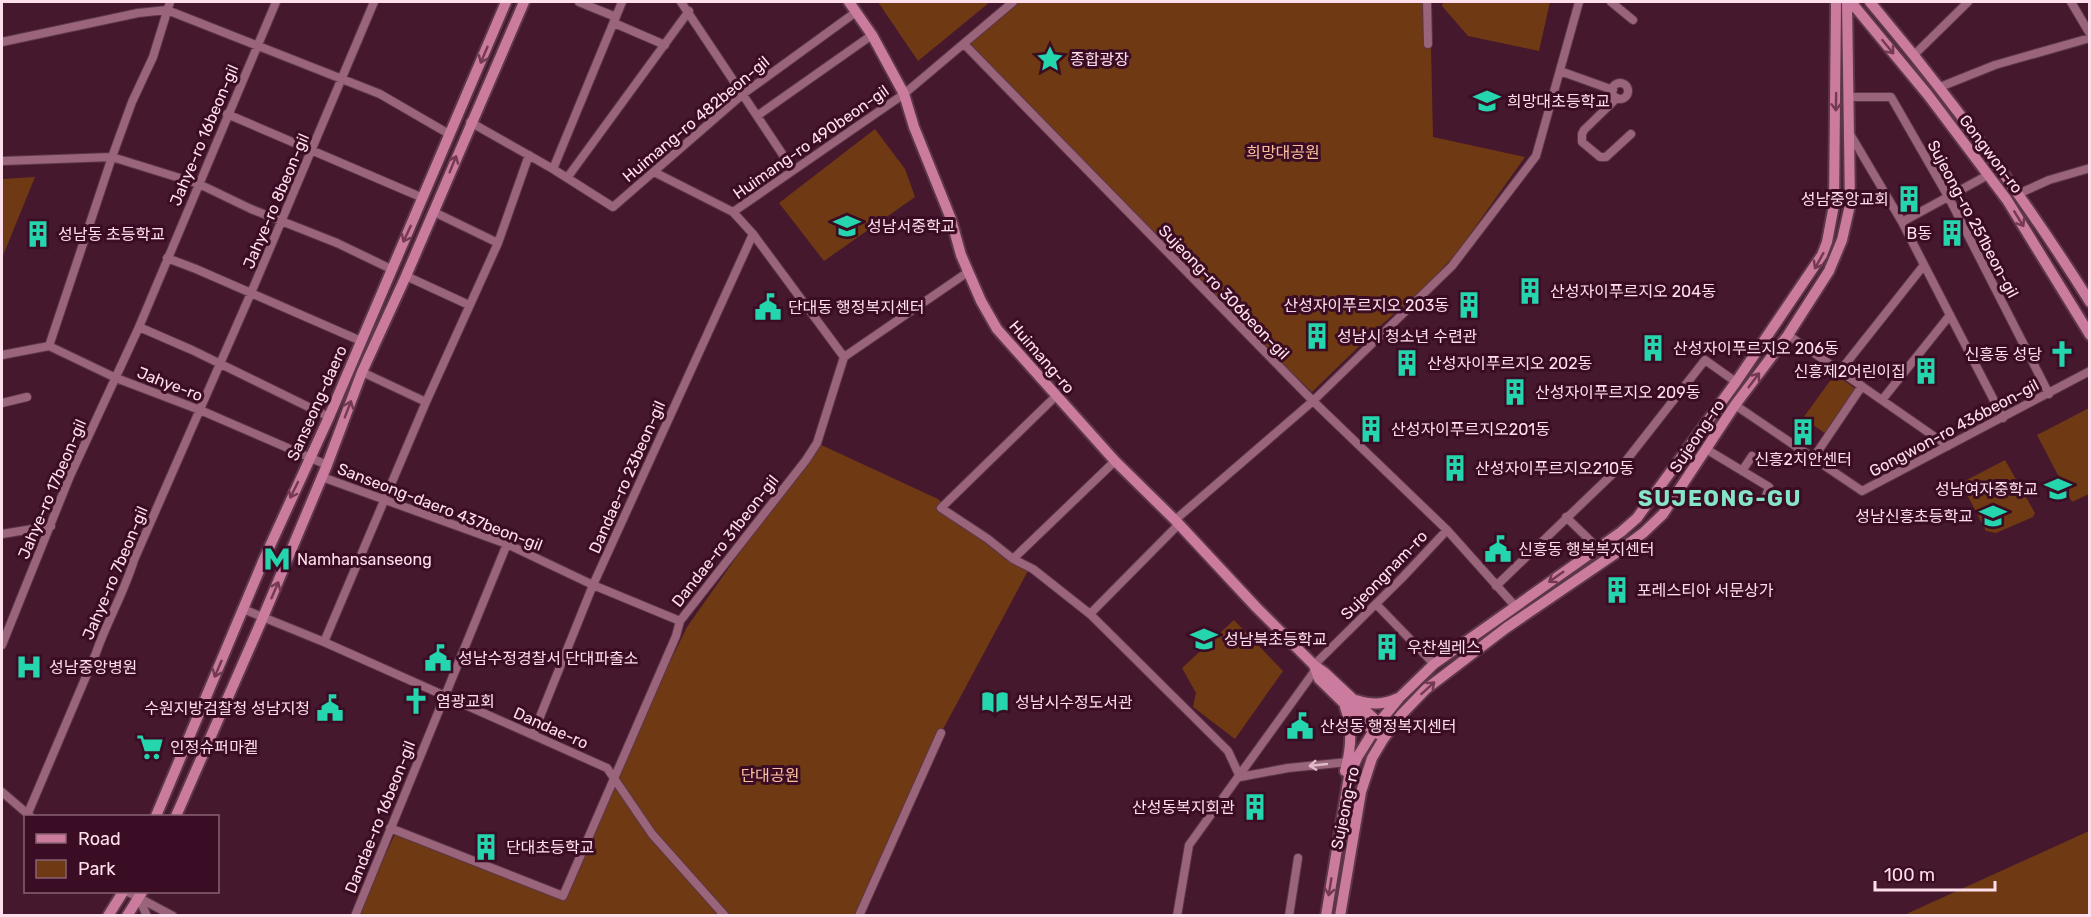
<svg xmlns="http://www.w3.org/2000/svg" width="2091" height="917" viewBox="0 0 2091 917" font-family="Rubik,'Noto Sans KR',sans-serif">
<rect width="100%" height="100%" fill="#45182e"/>
<path fill="#6e3913" d="M878,2H990L918,61Z
M1018,2H1430L1433,137L1525,157L1456,254L1424,288L1379,327L1312,392L1239,322L968,44Z
M1443,2H1550L1539,51L1468,36L1442,6Z
M875,129L905,169L915,197L824,261L779,203Z
M35,177L2,258V179Z
M1835,374L1857,390L1826,434L1803,418Z
M2089,408V494L2072,502L2037,435Z
M817,443L938,499L961,520L1029,569L941,733L860,915L357,916L395,834L565,900L614,777L687,627Z
M2005,460L2035,513L2033,517L1996,533L1986,531L1961,483Z
M1234,620L1283,671L1235,739L1193,707L1196,693L1182,668Z
M2089,831V915H1904Z"/>
<g fill="none" stroke-linecap="round" stroke-linejoin="round">
<defs>
<path id="minor" d="M579,2L616,17
M681,2L793,170
M1427,2L1428,44
M1611,2L1633,20
M2071,2L2090,34
M614,23L665,45
M2,42L138,13L167,10L380,94L449,134
M964,44L1313,401L1452,266L1536,156L1579,2
M1914,55L1968,2
M1560,71L1613,90
M1612 91a8 8 0 1 1 16 0a8 8 0 1 1-16 0Z
M1940,87L1995,65L2090,38
M1848,97H1891L1949,198L2049,394
M1617,98L1584,130L1582,134V142L1600,157H1606L1631,134
M227,114L423,198
M757,116L872,35
M470,122L553,169L613,207L743,94L856,12
M1850,134L1902,222L2003,418
M2,161L112,157L199,184L251,209L337,243L391,269
M553,169L622,2
M654,172L733,212L753,234L844,357L968,272
M567,178L689,11
M2018,194L2049,180L2090,168
M434,212L498,243
M733,212L904,94L1013,2
M1902,222L1988,175
M167,258L196,269L361,341
M406,276L469,305
M139,327L192,350L329,417
M1788,335L1948,446
M49,346L112,157L132,102L153,57L170,2
M2,355L49,346L116,378L200,410L327,465
M1840,371L1924,265
M362,372L426,402
M1056,396L941,508L988,539L1013,559L1033,569L1090,614L1228,751L1240,777L1288,768L1348,762
M1882,400L1950,315
M2,403L27,397
M1735,405L1862,491L2090,371
M1706,449L1769,487L1765,499
M1814,457L1862,386
M1742,471L1752,456
M322,477L507,544L593,585L680,621
M1566,517L1598,548
M1175,520L1313,401L1447,530L1515,606
M2,534L51,526
M1013,559L1115,461
M1496,586L1625,462L1705,360L1736,382
M1376,604L1434,664
M243,609L324,642L607,768L652,834L725,916
M1090,614L1179,524
M324,642L426,402L498,243L529,155
M2,645L70,476L139,327L276,2
M1314,665L1402,578L1447,530
M533,734L593,585L753,234
M2,792L30,816
M28,813L96,653C107,621 124,593 134,560L251,293L374,2
M390,828L563,896L676,636L680,621L806,460L817,443L844,357
M128,892L173,916
M139,898L147,916
M355,916L507,544
M859,916L941,733
M1177,916L1189,845L1316,669
M1289,916L1298,858"/>
<path id="major" d="M849,2L872,35L904,94L914,127L951,219L961,255L981,301L997,329L1115,461L1175,520L1256,607L1314,665L1324,672L1384,728
M1851,2L1928,95L2007,200L2090,335
M1870,2C1949,96 2024,197 2090,302
M1314,665L1319,679L1362,721L1378,734
M1356,700C1371,705 1383,705 1398,698
M1345,771C1351,750 1353,728 1345,707
M156,816L264,559L329,417L506,2
M176,816L261,622L327,465L362,372L406,276L524,2
M108,916L123,892
M127,916L142,892
M1326,916L1349,776L1358,756L1378,724L1399,698L1434,664L1621,532L1637,518L1736,382L1822,255L1827,242L1834,205L1836,2
M1340,916L1361,792L1372,758L1384,738L1401,715L1426,689L1506,628L1616,553L1643,533L1663,514L1735,405L1788,335L1829,271L1842,240L1850,205L1847,2"/>
</defs>
<use href="#minor" stroke="#5c3649" stroke-width="10"/>
<use href="#major" stroke="#5c3649" stroke-width="14"/>
<use href="#minor" stroke="#9a647b" stroke-width="8"/>
<use href="#major" stroke="#cb7b9e" stroke-width="10"/>
</g>
<defs><path id="oneway-shaft" d="M-6 0H5M1.5-3L5.5 0L1.5 3" fill="none" stroke-width="1.6" stroke-linecap="round" stroke-linejoin="round" transform="scale(1.5)"/></defs>
<g stroke="#743955">
<use href="#oneway-shaft" transform="translate(1888 47) rotate(51)"/>
<use href="#oneway-shaft" transform="translate(484 55) rotate(113)"/>
<use href="#oneway-shaft" transform="translate(1836 102) rotate(91)"/>
<use href="#oneway-shaft" transform="translate(453 164) rotate(-68)"/>
<use href="#oneway-shaft" transform="translate(2019 219) rotate(58)"/>
<use href="#oneway-shaft" transform="translate(407 234) rotate(115)"/>
<use href="#oneway-shaft" transform="translate(1819 261) rotate(119)"/>
<use href="#oneway-shaft" transform="translate(1754 380) rotate(-53)"/>
<use href="#oneway-shaft" transform="translate(348 409) rotate(-69)"/>
<use href="#oneway-shaft" transform="translate(294 490) rotate(116)"/>
<use href="#oneway-shaft" transform="translate(1556 577) rotate(145)"/>
<use href="#oneway-shaft" transform="translate(275 590) rotate(-67)"/>
<use href="#oneway-shaft" transform="translate(218 669) rotate(113)"/>
<use href="#oneway-shaft" transform="translate(1428 688) rotate(-42)"/>
<use href="#oneway-shaft" transform="translate(1330 887) rotate(99)"/>
</g>
<use stroke="#e1bac9" href="#oneway-shaft" transform="translate(1318 765) rotate(174)"/>
<defs>
<symbol id="sight-bare" viewBox="-9 -9 18 18"><path d="M0-6L1.8-2.2L6-1.7L2.9 1.2L3.7 5.4L0 3.3L-3.7 5.4L-2.9 1.2L-6-1.7L-1.8-2.2Z" fill="#25d5ae" stroke="#3a0d24" stroke-width="2.5" paint-order="stroke"/></symbol>
<symbol id="school-bare" viewBox="-9 -9 18 18"><path d="M0-5L7-2L0 1L-7-2ZM-4 1L0 2.5L4 1V4Q0 6-4 4Z" fill="#25d5ae" stroke="#3a0d24" stroke-width="2.5" paint-order="stroke"/></symbol>
<symbol id="building-bare" viewBox="-9 -9 18 18"><path d="M-4-6H4V6H1V3H-1V6H-4ZM-2.5-4.3h1.7v1.8h-1.7ZM.8-4.3h1.7v1.8H.8ZM-2.5-1h1.7V.8h-1.7ZM.8-1h1.7V.8H.8Z" fill="#25d5ae" stroke="#3a0d24" stroke-width="2.5" paint-order="stroke"/></symbol>
<symbol id="civic-bare" viewBox="-9 -9 18 18"><path d="M-.6-6.5H3V-4.5H.6V-3L4-1V1h2V6H-6V1h2V-1L-.6-3ZM-1.2 2.5V6h2.4V2.5Z" fill="#25d5ae" stroke="#3a0d24" stroke-width="2.5" paint-order="stroke"/></symbol>
<symbol id="church-bare" viewBox="-9 -9 18 18"><path d="M-1.2-6h2.4v3.5h3.3v2.4h-3.3V6h-2.4V-.1h-3.3v-2.4h3.3Z" fill="#25d5ae" stroke="#3a0d24" stroke-width="2.5" paint-order="stroke"/></symbol>
<symbol id="metro-bare" viewBox="-9 -9 18 18"><path d="M-5.5 5V-5H-3L0 0L3-5H5.5V5H3V-.5L0 4L-3-.5V5Z" fill="#25d5ae" stroke="#3a0d24" stroke-width="2.5" paint-order="stroke"/></symbol>
<symbol id="hospital-bare" viewBox="-9 -9 18 18"><path d="M-5-5h3v3.5h4V-5h3V5h-3V1.5h-4V5h-3Z" fill="#25d5ae" stroke="#3a0d24" stroke-width="2.5" paint-order="stroke"/></symbol>
<symbol id="library-bare" viewBox="-9 -9 18 18"><path d="M-6-4Q-3-5.5-.7-3.5V5Q-3 3-6 4ZM6-4Q3-5.5 .7-3.5V5Q3 3 6 4Z" fill="#25d5ae" stroke="#3a0d24" stroke-width="2.5" paint-order="stroke"/></symbol>
<symbol id="supermarket-bare" viewBox="-9 -9 18 18"><path d="M-6-5.5h2.5l.6 2H6L4.5 2H-2.5L-4.4-4H-6ZM-1.5 3.2a1.3 1.3 0 1 0 .1 0ZM3 3.2a1.3 1.3 0 1 0 .1 0Z" fill="#25d5ae" stroke="#3a0d24" stroke-width="2.5" paint-order="stroke"/></symbol>
</defs>
<g fill-rule="evenodd">
<use href="#sight-bare" x="1031" y="40" width="38" height="38"/>
<use href="#school-bare" x="1468" y="82" width="38" height="38"/>
<use href="#building-bare" x="1890" y="180" width="38" height="38"/>
<use href="#school-bare" x="828" y="207" width="38" height="38"/>
<use href="#building-bare" x="1933" y="214" width="38" height="38"/>
<use href="#building-bare" x="19" y="215" width="38" height="38"/>
<use href="#building-bare" x="1511" y="272" width="38" height="38"/>
<use href="#building-bare" x="1450" y="286" width="38" height="38"/>
<use href="#civic-bare" x="749" y="288" width="38" height="38"/>
<use href="#building-bare" x="1298" y="317" width="38" height="38"/>
<use href="#building-bare" x="1634" y="329" width="38" height="38"/>
<use href="#church-bare" x="2043" y="335" width="38" height="38"/>
<use href="#building-bare" x="1388" y="344" width="38" height="38"/>
<use href="#building-bare" x="1907" y="352" width="38" height="38"/>
<use href="#building-bare" x="1496" y="373" width="38" height="38"/>
<use href="#building-bare" x="1352" y="410" width="38" height="38"/>
<use href="#building-bare" x="1784" y="413" width="38" height="38"/>
<use href="#building-bare" x="1436" y="449" width="38" height="38"/>
<use href="#school-bare" x="2039" y="470" width="38" height="38"/>
<use href="#school-bare" x="1974" y="497" width="38" height="38"/>
<use href="#civic-bare" x="1479" y="530" width="38" height="38"/>
<use href="#metro-bare" x="258" y="540" width="38" height="38"/>
<use href="#building-bare" x="1598" y="571" width="38" height="38"/>
<use href="#school-bare" x="1185" y="620" width="38" height="38"/>
<use href="#building-bare" x="1368" y="628" width="38" height="38"/>
<use href="#civic-bare" x="419" y="639" width="38" height="38"/>
<use href="#hospital-bare" x="10" y="648" width="38" height="38"/>
<use href="#church-bare" x="397" y="682" width="38" height="38"/>
<use href="#library-bare" x="976" y="683" width="38" height="38"/>
<use href="#civic-bare" x="311" y="689" width="38" height="38"/>
<use href="#civic-bare" x="1281" y="707" width="38" height="38"/>
<use href="#supermarket-bare" x="131" y="728" width="38" height="38"/>
<use href="#building-bare" x="1236" y="788" width="38" height="38"/>
<use href="#building-bare" x="467" y="828" width="38" height="38"/>
</g>
<g text-anchor="middle" dominant-baseline="central" stroke-width="6" stroke-linejoin="round" paint-order="stroke">
<g font-size="16" fill="#ffdfeb" stroke="#3a0d24" text-anchor="start">
<text x="1070" y="59">종합광장</text>
<text x="1507" y="101">희망대초등학교</text>
<text x="1889" y="199" text-anchor="end">성남중앙교회</text>
<text x="867" y="226">성남서중학교</text>
<text x="1932" y="233" text-anchor="end">B동</text>
<text x="58" y="234">성남동 초등학교</text>
<text x="1550" y="291">산성자이푸르지오 204동</text>
<text x="1449" y="305" text-anchor="end">산성자이푸르지오 203동</text>
<text x="788" y="307">단대동 행정복지센터</text>
<text x="1337" y="336">성남시 청소년 수련관</text>
<text x="1673" y="348">산성자이푸르지오 206동</text>
<text x="2042" y="354" text-anchor="end">신흥동 성당</text>
<text x="1427" y="363">산성자이푸르지오 202동</text>
<text x="1906" y="371" text-anchor="end">신흥제2어린이집</text>
<text x="1535" y="392">산성자이푸르지오 209동</text>
<text x="1391" y="429">산성자이푸르지오201동</text>
<text x="1803" y="459" text-anchor="middle">신흥2치안센터</text>
<text x="1475" y="468">산성자이푸르지오210동</text>
<text x="2038" y="489" text-anchor="end">성남여자중학교</text>
<text x="1973" y="516" text-anchor="end">성남신흥초등학교</text>
<text x="1518" y="549">신흥동 행복복지센터</text>
<text x="297" y="559">Namhansanseong</text>
<text x="1637" y="590">포레스티아 서문상가</text>
<text x="1224" y="639">성남북초등학교</text>
<text x="1407" y="647">우찬셀레스</text>
<text x="458" y="658">성남수정경찰서 단대파출소</text>
<text x="49" y="667">성남중앙병원</text>
<text x="436" y="701">염광교회</text>
<text x="1015" y="702">성남시수정도서관</text>
<text x="310" y="708" text-anchor="end">수원지방검찰청 성남지청</text>
<text x="1320" y="726">산성동 행정복지센터</text>
<text x="170" y="747">인정슈퍼마켙</text>
<text x="1235" y="807" text-anchor="end">산성동복지회관</text>
<text x="506" y="847">단대초등학교</text>
</g>
<g font-size="16" fill="#ffdfeb" stroke="#3a0d24">
<text transform="translate(696 119) rotate(-40)">Huimang-ro 482beon-gil</text>
<text transform="translate(204 135) rotate(-67)">Jahye-ro 16beon-gil</text>
<text transform="translate(811 142) rotate(-35)">Huimang-ro 490beon-gil</text>
<text transform="translate(1991 154) rotate(53)">Gongwon-ro</text>
<text transform="translate(276 201) rotate(-67)">Jahye-ro 8beon-gil</text>
<text transform="translate(1973 219) rotate(62)">Sujeong-ro 251beon-gil</text>
<text transform="translate(1224 292) rotate(46)">Sujeong-ro 306beon-gil</text>
<text transform="translate(1042 357) rotate(49)">Huimang-ro</text>
<text transform="translate(170 384) rotate(21)">Jahye-ro</text>
<text transform="translate(317 403) rotate(-66)">Sanseong-daero</text>
<text transform="translate(1954 428) rotate(-28)">Gongwon-ro 436beon-gil</text>
<text transform="translate(1697 436) rotate(-56)">Sujeong-ro</text>
<text transform="translate(627 477) rotate(-66)">Dandae-ro 23beon-gil</text>
<text transform="translate(52 489) rotate(-67)">Jahye-ro 17beon-gil</text>
<text transform="translate(440 507) rotate(21)">Sanseong-daero 437beon-gil</text>
<text transform="translate(725 541) rotate(-52)">Dandae-ro 31beon-gil</text>
<text transform="translate(115 573) rotate(-67)">Jahye-ro 7beon-gil</text>
<text transform="translate(1384 575) rotate(-46)">Sujeongnam-ro</text>
<text transform="translate(551 728) rotate(24)">Dandae-ro</text>
<text transform="translate(1345 808) rotate(-78)">Sujeong-ro</text>
<text transform="translate(380 817) rotate(-68)">Dandae-ro 16beon-gil</text>
</g>
<g font-size="16" fill="#fdc19d" stroke="#3a0d24">
<text x="1283" y="152">희망대공원</text>
<text x="770" y="775">단대공원</text>
</g>
<g font-size="22" font-weight="bold" letter-spacing="1.5" fill="#86e5c9" stroke="#3a0d24">
<text x="1720" y="498">SUJEONG-GU</text>
</g>
</g>
<rect width="2091" height="917" fill="none" stroke="#ffdfeb" stroke-width="6"/>
<rect x="24" y="815" width="195" height="78" fill="#3a0d24" stroke="#896174" stroke-width="1.5"/>
<rect x="36" y="834" width="30" height="9" fill="#cb7b9e" stroke="#896174" stroke-width="1.5"/>
<text x="78" y="845" font-size="18" fill="#ffdfeb">Road</text>
<rect x="36" y="860" width="30" height="18" fill="#6e3913" stroke="#896174" stroke-width="1.5"/>
<text x="78" y="875" font-size="18" fill="#ffdfeb">Park</text>
<path d="M1875 881v9h120v-9" fill="none" stroke="#ffdfeb" stroke-width="3"/>
<text x="1884" y="881" font-size="18" fill="#ffdfeb" stroke="#3a0d24" stroke-width="4.5" paint-order="stroke">100 m</text>
</svg>
